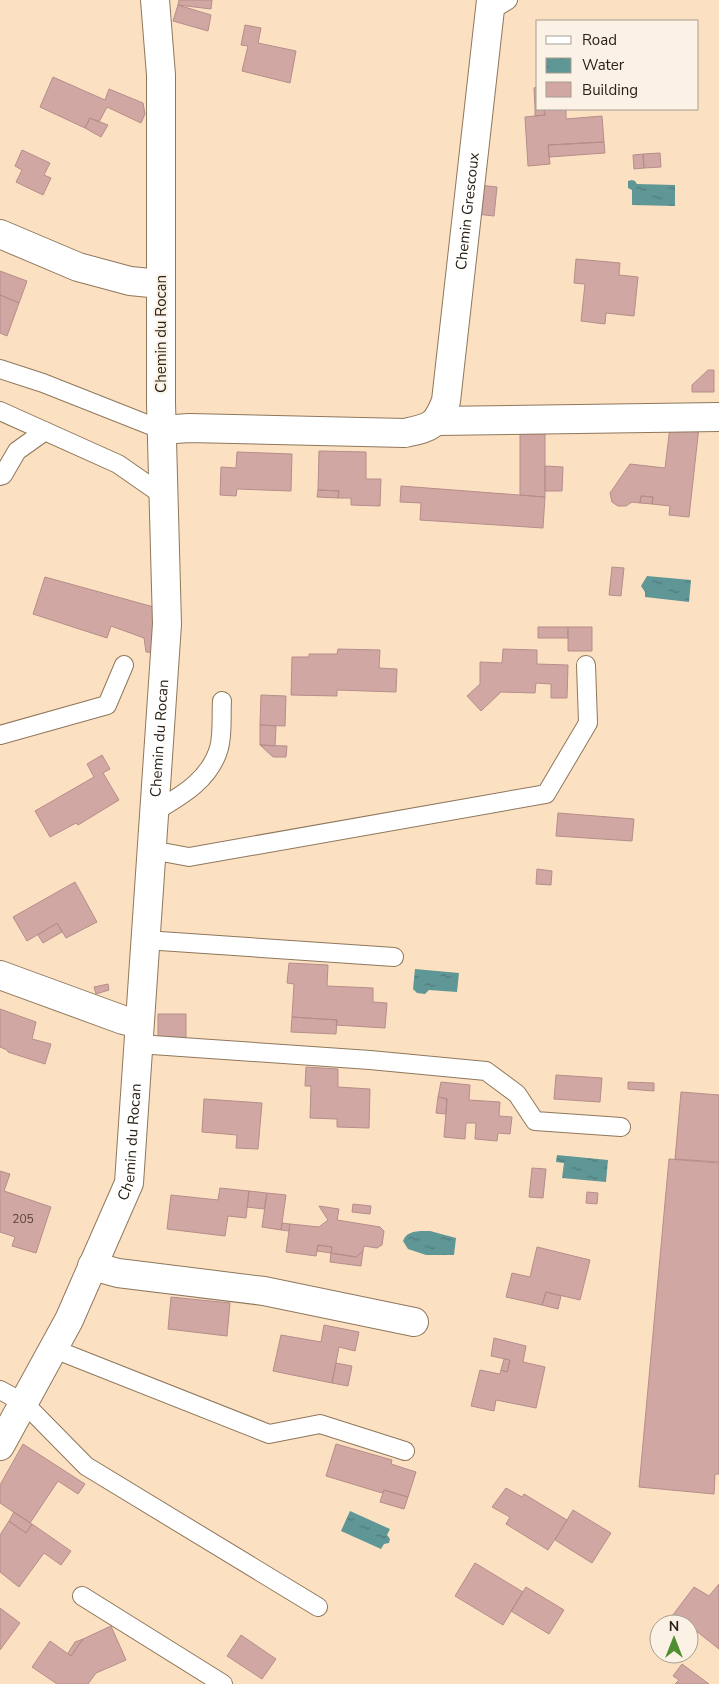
<svg xmlns="http://www.w3.org/2000/svg" width="719" height="1684" viewBox="0 0 719 1684" font-family="'Nunito Sans',sans-serif">
<defs>
<pattern id="water-ripples" width="26" height="14" patternUnits="userSpaceOnUse" patternTransform="scale(1.25)"><rect width="26" height="14" fill="#5f9696"/><path d="M2 4q2-2 4 0t4 0M15 11q2-2 4 0t4 0" fill="none" stroke="#4f7a79"/></pattern>
</defs>
<rect width="100%" height="100%" fill="#fbe1c2"/>
<path fill="url(#water-ripples)" d="M632,180L635,181L637,184L675,185V206L632,205V190L628,188V181Z
M647,576L691,580L689,602L645,597V592L641,586Z
M415,969L459,973L457,992L429,990L425,994L417,993L413,989Z
M557,1155L608,1160L606,1182L562,1178L564,1163L556,1162Z
M420,1231H430L456,1238L454,1255H426L408,1249L403,1241C406,1233 412,1232 420,1231Z
M350,1511L390,1529L387,1535L390,1539L389,1543L384,1544L381,1549L341,1531Z"/>
<path fill="#d1a7a4" stroke="#b68d8a" d="M179,0H212L211,9L178,5Z
M178,5L211,15L208,31L173,21Z
M245,25L261,28L258,43L296,51L290,83L242,71L248,46L241,45Z
M53,77L105,100L109,89L143,103L145,114L141,123L107,107L99,122L90,118L85,128L40,107Z
M538,87V107H535L534,88Z
M535,107L544,109L545,115L535,116Z
M544,109H566V119L602,116L604,142L548,145L550,164L528,166L525,117L545,115Z
M90,118L108,125L101,137L85,128Z
M604,142L605,153L549,157L548,145Z
M22,150L50,163L44,175L51,178L43,195L16,182L22,170L15,166Z
M660,153L661,167L644,168L643,154Z
M643,154L644,168L634,169L633,155Z
M479,185L497,187L494,216L476,214Z
M576,259L620,263L619,275L638,277L634,316L606,313L605,324L581,321L585,284L574,283Z
M0,271L27,281L19,303L0,295Z
M0,295L19,303L7,336L0,333Z
M708,370H714V392H692V385Z
M670,427H699L689,517L669,515L670,506L652,504L653,497L641,496L640,503L632,502L626,506H618L612,502L610,493L630,464L665,468Z
M520,431H545V497L520,495Z
M319,451L366,452V479H381L380,506L351,505V498H338L339,491L318,490Z
M237,452L292,454L291,491L237,489L236,496L220,495L221,467L236,468Z
M545,466L563,467L562,491H545Z
M401,486L545,497L543,528L420,520L421,503L400,502Z
M318,490L339,491L338,498L317,497Z
M641,496L653,497L652,504L640,503Z
M612,567L624,568L621,596L609,595Z
M45,577L161,609L156,653L146,652L144,638L111,626L107,638L33,614Z
M538,627H568V638H538Z
M568,627H592V651H568Z
M338,649L380,650L379,668L397,669L396,692L337,690V696L291,695L292,657H309V654H337Z
M503,649L537,650V664L568,665L567,698H551V684L536,683L535,693L501,692L481,711L467,696L480,684V662L502,663Z
M261,695L286,696L285,726L260,725Z
M260,725L276,726L275,746L260,745Z
M260,745L287,746L286,757H273Z
M102,755L110,769L103,773L119,800L78,825L76,823L50,837L35,811L94,777L87,764Z
M558,813L634,819L632,841L556,836Z
M537,869L552,871L551,885L536,884Z
M75,882L97,922L66,938L57,923L27,941L13,917Z
M57,923L62,932L43,943L38,935Z
M289,963L328,965L327,986L373,988V1002L387,1003L385,1028L336,1025L337,1020L292,1017L294,984L287,983Z
M108,984L109,990L96,994L94,987Z
M0,1009L36,1022L32,1039L51,1044L45,1064L8,1052L7,1050L0,1047Z
M158,1014H186V1042H158Z
M292,1017L337,1020L336,1034L291,1032Z
M306,1067L338,1069V1087L370,1089L369,1128L337,1127V1119L310,1118L311,1086H305Z
M556,1075L602,1078L600,1102L554,1099Z
M441,1082L470,1085L469,1100L500,1102L499,1116L512,1117L510,1134L498,1133L497,1141L475,1139L476,1123H466L465,1139L444,1137L447,1099L438,1097Z
M628,1082L654,1083V1091L628,1089Z
M681,1092L719,1095V1162L675,1159Z
M438,1097L447,1099L446,1114L436,1113Z
M204,1099L262,1103L258,1149L236,1148L237,1135L202,1132Z
M669,1159L719,1163V1474H715L714,1494L639,1487Z
M532,1168L546,1169L543,1198L529,1197Z
M0,1171L10,1174L4,1191L51,1207L36,1253L12,1246L15,1237L0,1232Z
M220,1188L249,1191L246,1218L228,1216L225,1236L167,1229L171,1195L218,1200Z
M249,1191L267,1193L264,1209L247,1207Z
M587,1192L598,1193L597,1204L586,1203Z
M267,1193L286,1195L281,1230L262,1227Z
M353,1204L371,1206L370,1214L352,1212Z
M319,1206L339,1209L337,1220L380,1227L384,1231L382,1245L377,1248L364,1246L363,1251L356,1257L331,1253L332,1247L318,1245L316,1256L286,1252L290,1224L319,1227L328,1220Z
M282,1223L290,1224L289,1231L281,1230Z
M318,1245L332,1247L331,1253L317,1251Z
M537,1247L590,1260L580,1300L546,1292L542,1305L506,1297L512,1273L530,1277Z
M363,1251L361,1266L330,1262L331,1253L356,1257Z
M546,1292L561,1296L558,1309L542,1305Z
M171,1297L230,1303L227,1336L168,1329Z
M324,1325L359,1332L355,1351L339,1347L332,1383L273,1371L281,1335L321,1342Z
M494,1338L526,1346L523,1362L545,1367L536,1408L496,1400L494,1411L471,1406L480,1370L500,1374L501,1370L507,1372L510,1360L491,1356Z
M504,1359L510,1360L507,1372L501,1370Z
M336,1363L352,1366L348,1386L332,1383Z
M23,1444L85,1484L78,1494L58,1481L30,1523L0,1503V1485Z
M336,1444L392,1460L391,1464L416,1472L408,1497L384,1490L382,1493L326,1476Z
M506,1488L522,1497L524,1494L567,1520L548,1550L506,1524L510,1517L492,1507Z
M384,1490L408,1497L404,1509L380,1502Z
M573,1510L611,1533L592,1563L555,1540Z
M14,1512L32,1524L26,1533L9,1521Z
M9,1521L26,1533L32,1524L71,1551L61,1565L44,1553L19,1587L0,1572V1535Z
M475,1563L523,1592L503,1625L455,1596Z
M719,1584V1649L695,1630L689,1638V1624H666L694,1587L709,1596Z
M526,1587L564,1610L549,1634L511,1611Z
M0,1608L20,1623L0,1650Z
M111,1626L126,1660L96,1673L88,1684H57L32,1667L50,1641L71,1656L83,1639Z
M241,1635L276,1659L262,1679L227,1656Z
M83,1639L71,1656L68,1653L75,1642Z
M682,1664L709,1684H675L679,1680L673,1676Z"/>
<g fill="none" stroke-linecap="round" stroke-linejoin="round">
<defs>
<path id="lane" d="M490,11L508,0
M0,369L43,383L162,430
M0,411L118,464L164,496
M0,476L3,475L17,451L45,431
M0,735L107,705L124,665
M154,812C181,796 210,780 219,748C223,734 221,716 222,701
M151,850L189,857L546,794L588,723L586,665
M145,940L394,957
M138,1044L370,1060L486,1071L517,1094L535,1121L621,1127
M54,1349L269,1434L320,1424L405,1451
M0,1390L24,1403L86,1466L318,1607
M82,1596L223,1684"/>
<g id="street">
<path d="M0,234L78,267L130,281L161,284"/>
<path d="M436,421L719,417"/>
<path id="s1" d="M162,430L189,428L405,433C431,427 436,427 446,401L491,0"/>
<path d="M0,975L123,1020L139,1024"/>
<path d="M92,1266L118,1273L264,1291L414,1322"/>
<path id="s2" d="M0,1446L69,1320L129,1183L167,624L161,403V75L155,0"/>
</g>
</defs>
<use href="#lane" stroke="#8f775c" stroke-width="20"/>
<use href="#street" stroke="#8f775c" stroke-width="30"/>
<use href="#lane" stroke="#fff" stroke-width="18"/>
<use href="#street" stroke="#fff" stroke-width="28"/>
</g>
<g text-anchor="middle" dominant-baseline="central" stroke-width="4" stroke-linejoin="round" paint-order="stroke">
<g font-size="12" fill="#544239">
<text x="23" y="1219">205</text>
</g>
<g font-size="15" fill="#2a2115" stroke="#fcf1e5">
<text stroke="none"><textPath href="#s1" startOffset="490">Chemin Grescoux</textPath></text>
<text transform="translate(161 334) rotate(-90)">Chemin du Rocan</text>
<text stroke="none"><textPath href="#s2" startOffset="739">Chemin du Rocan</textPath></text>
<text stroke="none"><textPath href="#s2" startOffset="334">Chemin du Rocan</textPath></text>
</g>
</g>
<rect x="536" y="20" width="162" height="90" fill="#fcf1e5" stroke="#a89e92"/>
<rect x="546" y="36" width="25" height="8" fill="#ffffff" stroke="#a89e92"/>
<text x="582" y="45" font-size="15" fill="#2a2115">Road</text>
<rect x="546" y="58" width="25" height="15" fill="url(#water-ripples)" stroke="#a89e92"/>
<text x="582" y="70" font-size="15" fill="#2a2115">Water</text>
<rect x="546" y="82" width="25" height="15" fill="#d1a7a4" stroke="#a89e92"/>
<text x="582" y="95" font-size="15" fill="#2a2115">Building</text>
<g transform="translate(674 1639)"><circle r="24" fill="#fcf1e5" stroke="#a89e92"/>
<path d="M0-4L9 19L0 12L-9 19Z" fill="#4f8f31"/>
<text y="-8" font-size="14" font-weight="bold" text-anchor="middle" fill="#2a2115">N</text>
</g>
</svg>
